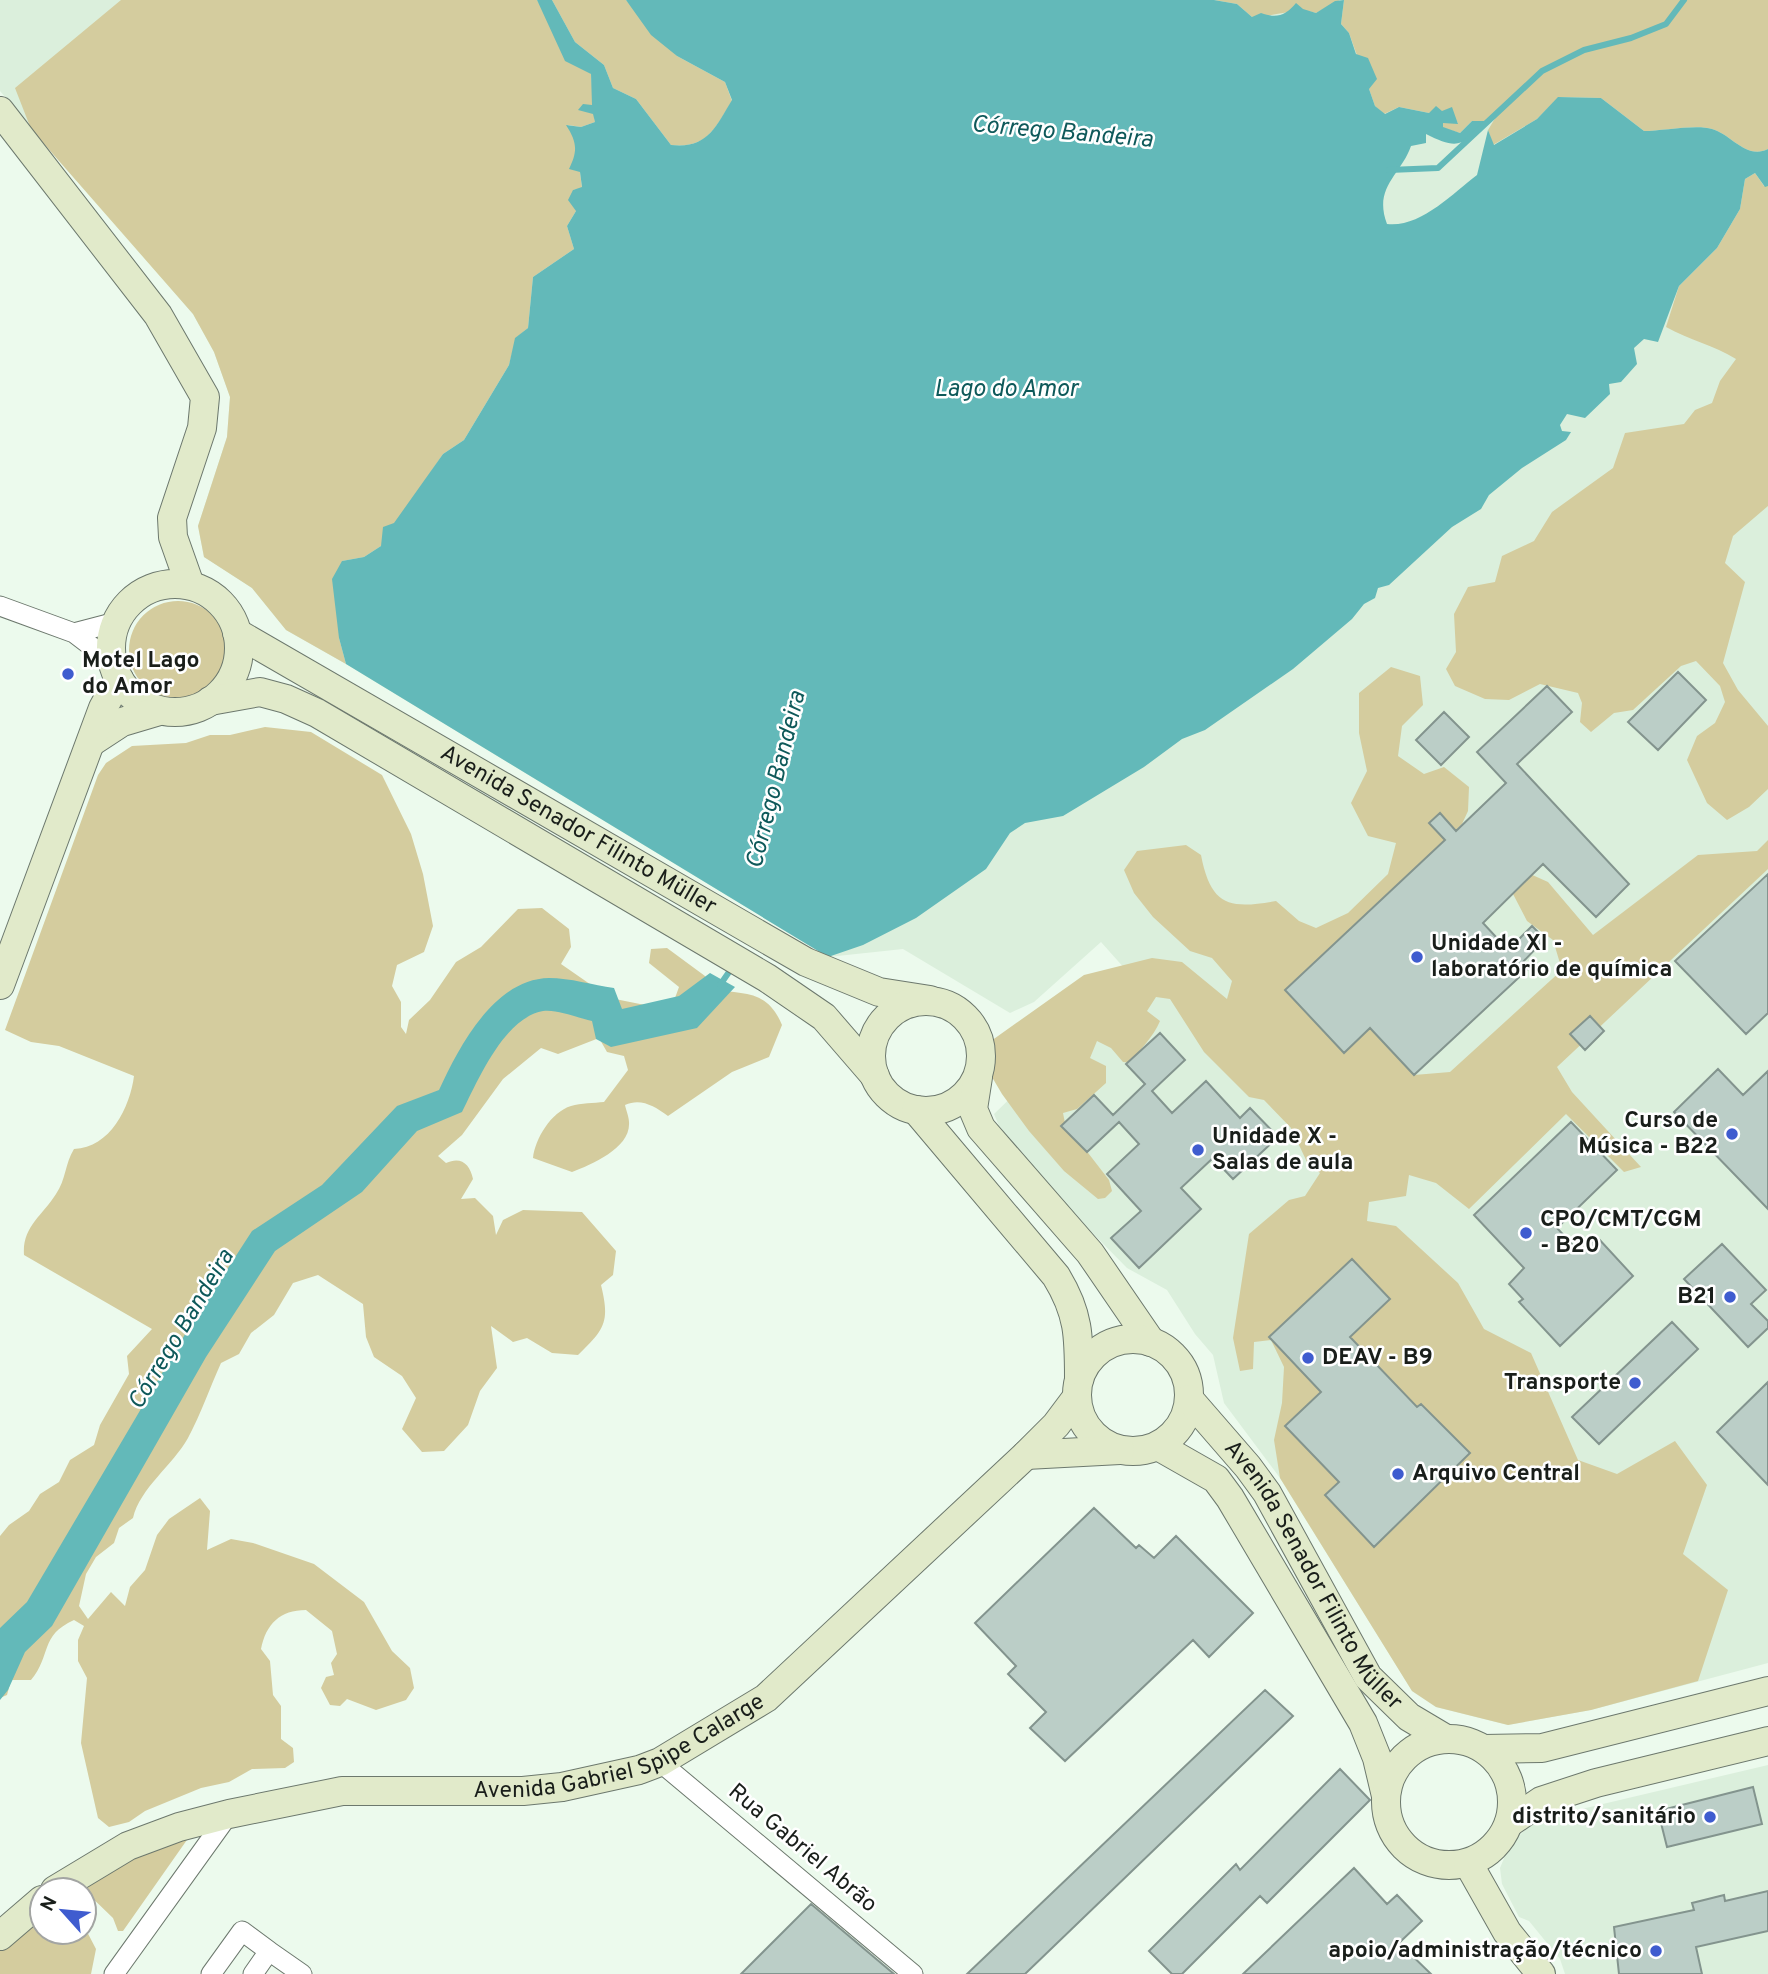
<svg xmlns="http://www.w3.org/2000/svg" width="1768" height="1974" viewBox="0 0 1768 1974" font-family="Overpass,sans-serif">
<rect width="100%" height="100%" fill="#ecfaed"/>
<path fill="#dbefdc" d="M0,0H1768V1663L1591,1710L1508,1725L1436,1707L1412,1691L1280,1478L1224,1403L1213,1355L1195,1334L1167,1290L1127,1268L1067,1207L999,1126L994,1114L1134,979L1101,942L1034,1002L1010,1013L903,949L828,957L346,664L286,630L252,588L204,557L198,526L227,437L230,397L214,352L193,314L0,91Z
M1768,1765V1974H1565L1560,1959L1529,1921L1519,1917L1502,1884L1500,1868L1510,1844L1528,1827L1552,1816Z"/>
<path fill="#d4cc9e" d="M121,0H537L549,21L591,74L595,122L581,127L568,125L576,141L582,188L573,190L576,211L567,226L574,249L533,277L528,328L516,338L509,365L464,440L443,454L381,546L364,557L342,561L339,638L346,664L286,630L252,588L204,557L198,526L227,437L230,397L214,352L193,314L31,129L15,88Z
M552,0H626L677,56L725,82L732,101C715,128 707,149 671,145L636,99L613,88L604,65L575,42Z
M1214,0H1340L1316,13C1296,7 1274,17 1252,17L1237,4Z
M1344,0H1768V149C1746,160 1731,134 1712,129C1697,124 1661,131 1644,131L1601,98L1559,97L1537,119L1493,145L1488,130L1503,105L1485,121H1472L1460,133L1443,128V123H1458L1442,111L1429,113L1399,107L1384,114L1375,106L1349,33L1341,24Z
M1755,173L1764,186H1768V506L1733,536L1725,563L1745,582L1723,663L1738,690L1768,726V789L1749,807L1727,820L1707,803L1687,760L1697,736L1715,723L1725,702L1720,686L1696,661L1681,666L1633,710L1614,713L1591,732L1580,722L1582,703L1578,693L1540,684L1509,700L1485,699L1455,686L1446,669L1456,652L1454,614L1468,587L1495,582L1502,556L1534,541L1552,512L1613,468L1625,433L1684,424L1695,410L1712,403L1720,381L1736,359C1714,345 1689,340 1666,327L1679,286L1717,248L1740,209L1745,179Z
M129 650a49 49 0 1 1 98 0a49 49 0 1 1-98 0Z
M1391,667L1420,676L1423,705L1402,726L1398,756L1424,774L1444,767L1469,787L1468,811L1462,824L1285,990L1344,1053L1424,978L1432,985L1378,1036L1414,1075L1450,1072L1562,970L1553,940L1527,921L1513,894L1486,865L1528,873L1548,882L1593,935L1698,855L1757,851L1768,840V869L1557,1067L1572,1092L1641,1167L1624,1172L1566,1114L1469,1209L1436,1183L1409,1175L1406,1196L1369,1202L1367,1221L1396,1226L1458,1283L1484,1329L1531,1353L1578,1460L1617,1474L1675,1441L1707,1485L1683,1554L1728,1590L1698,1681L1591,1710L1508,1725L1436,1707L1412,1691L1280,1478L1274,1440L1282,1403L1284,1367L1271,1340L1254,1342L1253,1369L1240,1371L1233,1338L1249,1234L1289,1200L1305,1196L1320,1173L1307,1162L1291,1128L1264,1100L1249,1097L1204,1052L1170,999L1156,997L1147,1011L1160,1021C1153,1038 1141,1047 1131,1063L1123,1062L1111,1048L1097,1041L1090,1058L1106,1066V1083L1077,1109L1063,1113L1065,1123L1109,1180L1112,1191L1105,1198L1098,1199L1064,1171L1029,1131L1002,1094L989,1072L991,1041L1084,975L1152,958L1182,962L1227,999L1232,981L1212,958L1190,951L1153,917L1134,893L1124,870L1137,851L1186,845L1201,855C1211,907 1230,909 1276,901L1299,921L1316,928L1348,913L1388,874L1396,843L1368,836L1351,803L1367,771L1359,733V693Z
M265,727L311,732L382,775L411,834L423,874L433,926L424,952L397,965L392,986L401,1002V1027L406,1034L409,1020L430,1000L456,962L481,947L518,909L542,908L569,929L571,947L561,964L610,998L660,1008L675,998L679,987L649,963L651,949L667,948L705,976L711,989C745,995 767,989 782,1025L769,1057L732,1072L668,1116C654,1106 641,1098 625,1105C626,1110 629,1117 629,1122C631,1148 592,1164 572,1172L533,1158C535,1139 551,1112 571,1106C581,1103 594,1103 604,1102L628,1070L624,1056L607,1052L599,1038L558,1054L541,1048L503,1079L462,1135L438,1156L446,1163C461,1156 470,1164 473,1179L461,1199L475,1198L493,1216L496,1235L503,1220L523,1210L582,1212L616,1251L613,1275L601,1285C610,1322 605,1329 578,1355L552,1353L527,1338L513,1342L491,1326L497,1368L480,1391L468,1425L444,1451L422,1452L402,1429L416,1398L402,1376L374,1357L366,1337L363,1304L318,1275L293,1283L274,1315L251,1333L239,1354L221,1363C210,1387 201,1414 188,1438C173,1465 140,1488 133,1518L119,1528L114,1543L96,1557L86,1574L79,1606L88,1619L111,1592L125,1606L130,1587L145,1570L157,1535L169,1519L200,1498L210,1511L207,1550L231,1539L253,1543L314,1564L364,1602L392,1651L410,1668L414,1688L406,1700L376,1710L347,1699L340,1706L330,1705L321,1688L326,1677L334,1675L331,1663L337,1654L332,1631L306,1610C280,1610 266,1624 261,1649L270,1661L273,1695L281,1706V1739L293,1748L294,1762L285,1768L252,1769L229,1782L201,1788L145,1811L129,1822L109,1827L98,1818L81,1743L87,1678L78,1661V1640L84,1626L74,1620C39,1636 52,1655 31,1680H11L7,1695L0,1698V1536L9,1525L29,1511L40,1494L59,1482L70,1460L94,1445L100,1425L129,1374L127,1356L152,1329L24,1255C22,1227 42,1216 56,1194C66,1180 65,1163 74,1149C110,1148 130,1107 134,1076L59,1046L31,1042L5,1030L98,775L106,763L132,746L186,743L210,735H230Z
M189,1837L123,1931H118L113,1918L84,1890H79L97,1873Z
M42,1914V1932H84V1926L96,1949L91,1974H0V1949Z"/>
<path fill="#63b9b9" d="M537,0H552L575,42L604,65L613,88L636,99L671,145C707,149 715,128 732,100L725,82L677,56L651,35L626,0H1214L1237,4L1252,17L1261,13C1277,19 1286,15 1296,3L1303,9L1316,13L1335,1L1344,0L1341,24L1349,33L1356,54L1368,58L1377,79L1369,89L1375,106L1385,114L1399,107L1429,113L1436,106L1442,111L1452,107L1458,124L1443,123V127L1460,133L1472,121H1485C1463,148 1456,149 1426,134V143L1411,146C1401,175 1373,187 1387,224C1420,228 1452,194 1477,175L1488,130L1494,145L1537,119L1558,97L1601,98L1644,131C1661,131 1697,124 1712,129C1731,134 1746,160 1768,149V186L1765,187L1755,173L1745,179L1740,209L1717,248L1679,286L1658,342L1644,339L1634,348L1637,364L1621,382L1609,384L1610,394L1585,418L1567,414L1560,425L1562,431L1571,432L1566,440L1522,468L1489,495L1481,509L1452,527L1389,585L1378,588L1375,598L1364,604L1352,619L1293,669L1205,730L1182,739L1144,767L1063,816L1025,823L1010,833L986,869L916,918L863,945L828,957L346,664L339,638L332,579L342,561L364,557L381,546L383,527L394,523L443,454L464,440L509,365L515,338L528,328L533,277L574,249L567,226L576,211L568,200L573,190L582,187L580,172L569,169C578,151 577,142 566,125L581,127L595,122L593,114L578,110L583,104L592,105L591,74L565,61Z
M710,973L735,987L697,1028L611,1047L596,1039L592,1021C578,1018 557,1009 543,1011C504,1018 478,1080 462,1112L417,1131L362,1192L275,1251L206,1357L52,1626L25,1652L8,1690L0,1700V1628L27,1602L184,1336L252,1231L322,1185L397,1106L439,1090C459,1047 494,979 549,978C570,978 593,985 614,988L622,1009L679,996Z"/>
<g fill="none" stroke-linecap="round" stroke-linejoin="round">
<path stroke="#63b9b9" stroke-width="6" d="M1389,170L1438,168L1542,71L1584,50L1631,38L1666,24L1684,0
M720,985L729,972"/>
</g>
<path fill="#bbcec7" stroke="#83948e" stroke-width="2" d="M1678,672L1706,700L1658,750L1628,722Z
M1547,686L1572,712L1517,764L1629,884L1596,917L1543,864L1483,923L1508,950L1532,926L1545,939L1521,964L1527,970L1414,1075L1370,1028L1344,1053L1285,990L1445,840L1429,823L1440,813L1456,831L1506,783L1477,752Z
M1444,712L1469,737L1441,765L1416,740Z
M1768,874V1013L1746,1034L1675,961Z
M1590,1016L1604,1031L1585,1050L1570,1034Z
M1160,1033L1185,1060L1152,1091L1172,1113L1206,1081L1240,1118L1250,1108L1278,1137L1233,1179L1213,1158L1181,1188L1201,1209L1139,1268L1111,1238L1141,1211L1107,1174L1139,1144L1119,1122L1087,1152L1061,1126L1094,1095L1113,1115L1145,1084L1126,1064Z
M1718,1069L1743,1095L1768,1071V1209L1674,1112Z
M1571,1122L1617,1170L1557,1228L1580,1253L1597,1237L1633,1276L1560,1346L1519,1302L1523,1299L1509,1284L1524,1268L1474,1215Z
M1722,1244L1766,1290L1751,1304L1768,1321V1328L1748,1347L1684,1279Z
M1352,1259L1390,1299L1350,1337L1417,1407L1421,1404L1470,1453L1374,1547L1325,1495L1339,1482L1285,1426L1321,1392L1269,1337Z
M1672,1322L1698,1349L1599,1444L1572,1417Z
M1768,1382V1485L1717,1432Z
M1094,1508L1136,1548L1139,1545L1154,1558L1176,1536L1253,1613L1209,1657L1193,1640L1065,1761L1030,1728L1046,1712L1008,1674L1016,1666L975,1623Z
M1265,1690L1293,1716L1025,1974H967Z
M1340,1769L1370,1800L1267,1903L1260,1896L1182,1974H1172L1149,1951L1236,1864L1240,1870Z
M1753,1787L1762,1824L1667,1847L1658,1811Z
M1354,1868L1387,1904L1397,1895L1422,1921L1399,1943L1431,1974H1243Z
M1768,1891V1931L1696,1947L1702,1974H1619L1614,1927L1694,1910L1692,1903L1724,1895L1725,1901Z
M811,1904L894,1974H741Z"/>
<g fill="none" stroke-linecap="round" stroke-linejoin="round">
<defs>
<path id="street" d="M0,606L74,633L112,662
M74,633L116,622
M660,1762L913,1974
M114,1974L229,1814
M211,1974L242,1931L269,1951
M253,1974L269,1951L302,1974"/>
<g id="secondary">
<path d="M0,111L158,315L205,397L202,428L172,518L173,537L190,585"/>
<circle cx="175" cy="648" r="64"/>
<path id="s1" d="M237,633L806,962L879,992L930,1000"/>
<path d="M210,701L260,692L286,699L317,713L767,978L824,1017L875,1076"/>
<path d="M93,741L122,722L159,711"/>
<path d="M0,985L103,708L119,679"/>
<circle cx="926" cy="1056" r="55"/>
<path d="M978,1077L973,1109L981,1128L1090,1253L1151,1342"/>
<path d="M916,1110L1056,1276C1079,1313 1079,1337 1079,1379"/>
<circle cx="1133" cy="1395" r="56"/>
<path id="s2" d="M1189,1399L1248,1467L1267,1493L1368,1677L1409,1717L1446,1739"/>
<path d="M1158,1446L1216,1479L1230,1498L1363,1723L1377,1758L1386,1796"/>
<path d="M1026,1455L1120,1450"/>
<circle cx="1449" cy="1802" r="63"/>
<path d="M1484,1749L1542,1748L1768,1691"/>
<path d="M1509,1823L1541,1801L1596,1783L1768,1741"/>
<path d="M1468,1863L1507,1932L1541,1974"/>
<path id="s3" d="M55,1890L128,1846L179,1827L229,1814L342,1791H523L562,1787L639,1770L660,1762L766,1698L1026,1455L1056,1425L1077,1397"/>
<path d="M0,1936L42,1900"/>
</g>
</defs>
<use href="#street" stroke="#6c786d" stroke-width="21"/>
<use href="#secondary" stroke="#6c786d" stroke-width="30"/>
<use href="#street" stroke="#fff" stroke-width="19"/>
<use href="#secondary" stroke="#e1eaca" stroke-width="28"/>
</g>
<g fill="#3f5ccf" stroke="#fff" stroke-width="2.5">
<circle cx="68" cy="674" r="7"/>
<circle cx="1417" cy="957" r="7"/>
<circle cx="1732" cy="1134" r="7"/>
<circle cx="1198" cy="1150" r="7"/>
<circle cx="1526" cy="1233" r="7"/>
<circle cx="1730" cy="1297" r="7"/>
<circle cx="1308" cy="1358" r="7"/>
<circle cx="1635" cy="1383" r="7"/>
<circle cx="1398" cy="1474" r="7"/>
<circle cx="1710" cy="1817" r="7"/>
<circle cx="1656" cy="1951" r="7"/>
</g>
<g text-anchor="middle" dominant-baseline="central" stroke-width="5" stroke-linejoin="round" paint-order="stroke">
<g font-size="23" font-weight="bold" fill="#191e1a" stroke="#fff" text-anchor="start">
<text x="82" y="661">Motel Lago<tspan x="82" dy="26">do Amor</tspan></text>
<text x="1431" y="944">Unidade XI -<tspan x="1431" dy="26">laboratório de química</tspan></text>
<text x="1718" y="1121" text-anchor="end">Curso de<tspan x="1718" dy="26">Música - B22</tspan></text>
<text x="1212" y="1137">Unidade X -<tspan x="1212" dy="26">Salas de aula</tspan></text>
<text x="1540" y="1220">CPO/CMT/CGM<tspan x="1540" dy="26">- B20</tspan></text>
<text x="1716" y="1297" text-anchor="end">B21</text>
<text x="1322" y="1358">DEAV - B9</text>
<text x="1621" y="1383" text-anchor="end">Transporte</text>
<text x="1412" y="1474">Arquivo Central</text>
<text x="1696" y="1817" text-anchor="end">distrito/sanitário</text>
<text x="1642" y="1951" text-anchor="end">apoio/administração/técnico</text>
</g>
<g font-size="23" fill="#191e1a" stroke="#fff">
<text stroke="none"><textPath href="#s1" startOffset="394">Avenida Senador Filinto Müller</textPath></text>
<text stroke="none"><textPath href="#s2" startOffset="217">Avenida Senador Filinto Müller</textPath></text>
<text stroke="none"><textPath href="#s3" startOffset="593">Avenida Gabriel Spipe Calarge</textPath></text>
<text transform="translate(802 1849) rotate(40)">Rua Gabriel Abrão</text>
</g>
<g font-size="24" font-style="italic" fill="#0e595a" stroke="#fff">
<text transform="translate(1062 133) rotate(5)">Córrego Bandeira</text>
<text x="1006" y="390">Lago do Amor</text>
<text transform="translate(777 780) rotate(-76)">Córrego Bandeira</text>
<text transform="translate(182 1330) rotate(-59)">Córrego Bandeira</text>
</g>
</g>
<g transform="translate(63 1911) rotate(297)"><circle r="33" fill="#ffffff" stroke="#a3a5a3" stroke-width="2"/>
<path d="M0-5L12 26L0 18L-12 26Z" fill="#3f5ccf"/>
<text y="-10" font-size="19" font-weight="bold" text-anchor="middle" fill="#191e1a">N</text>
</g>
</svg>
